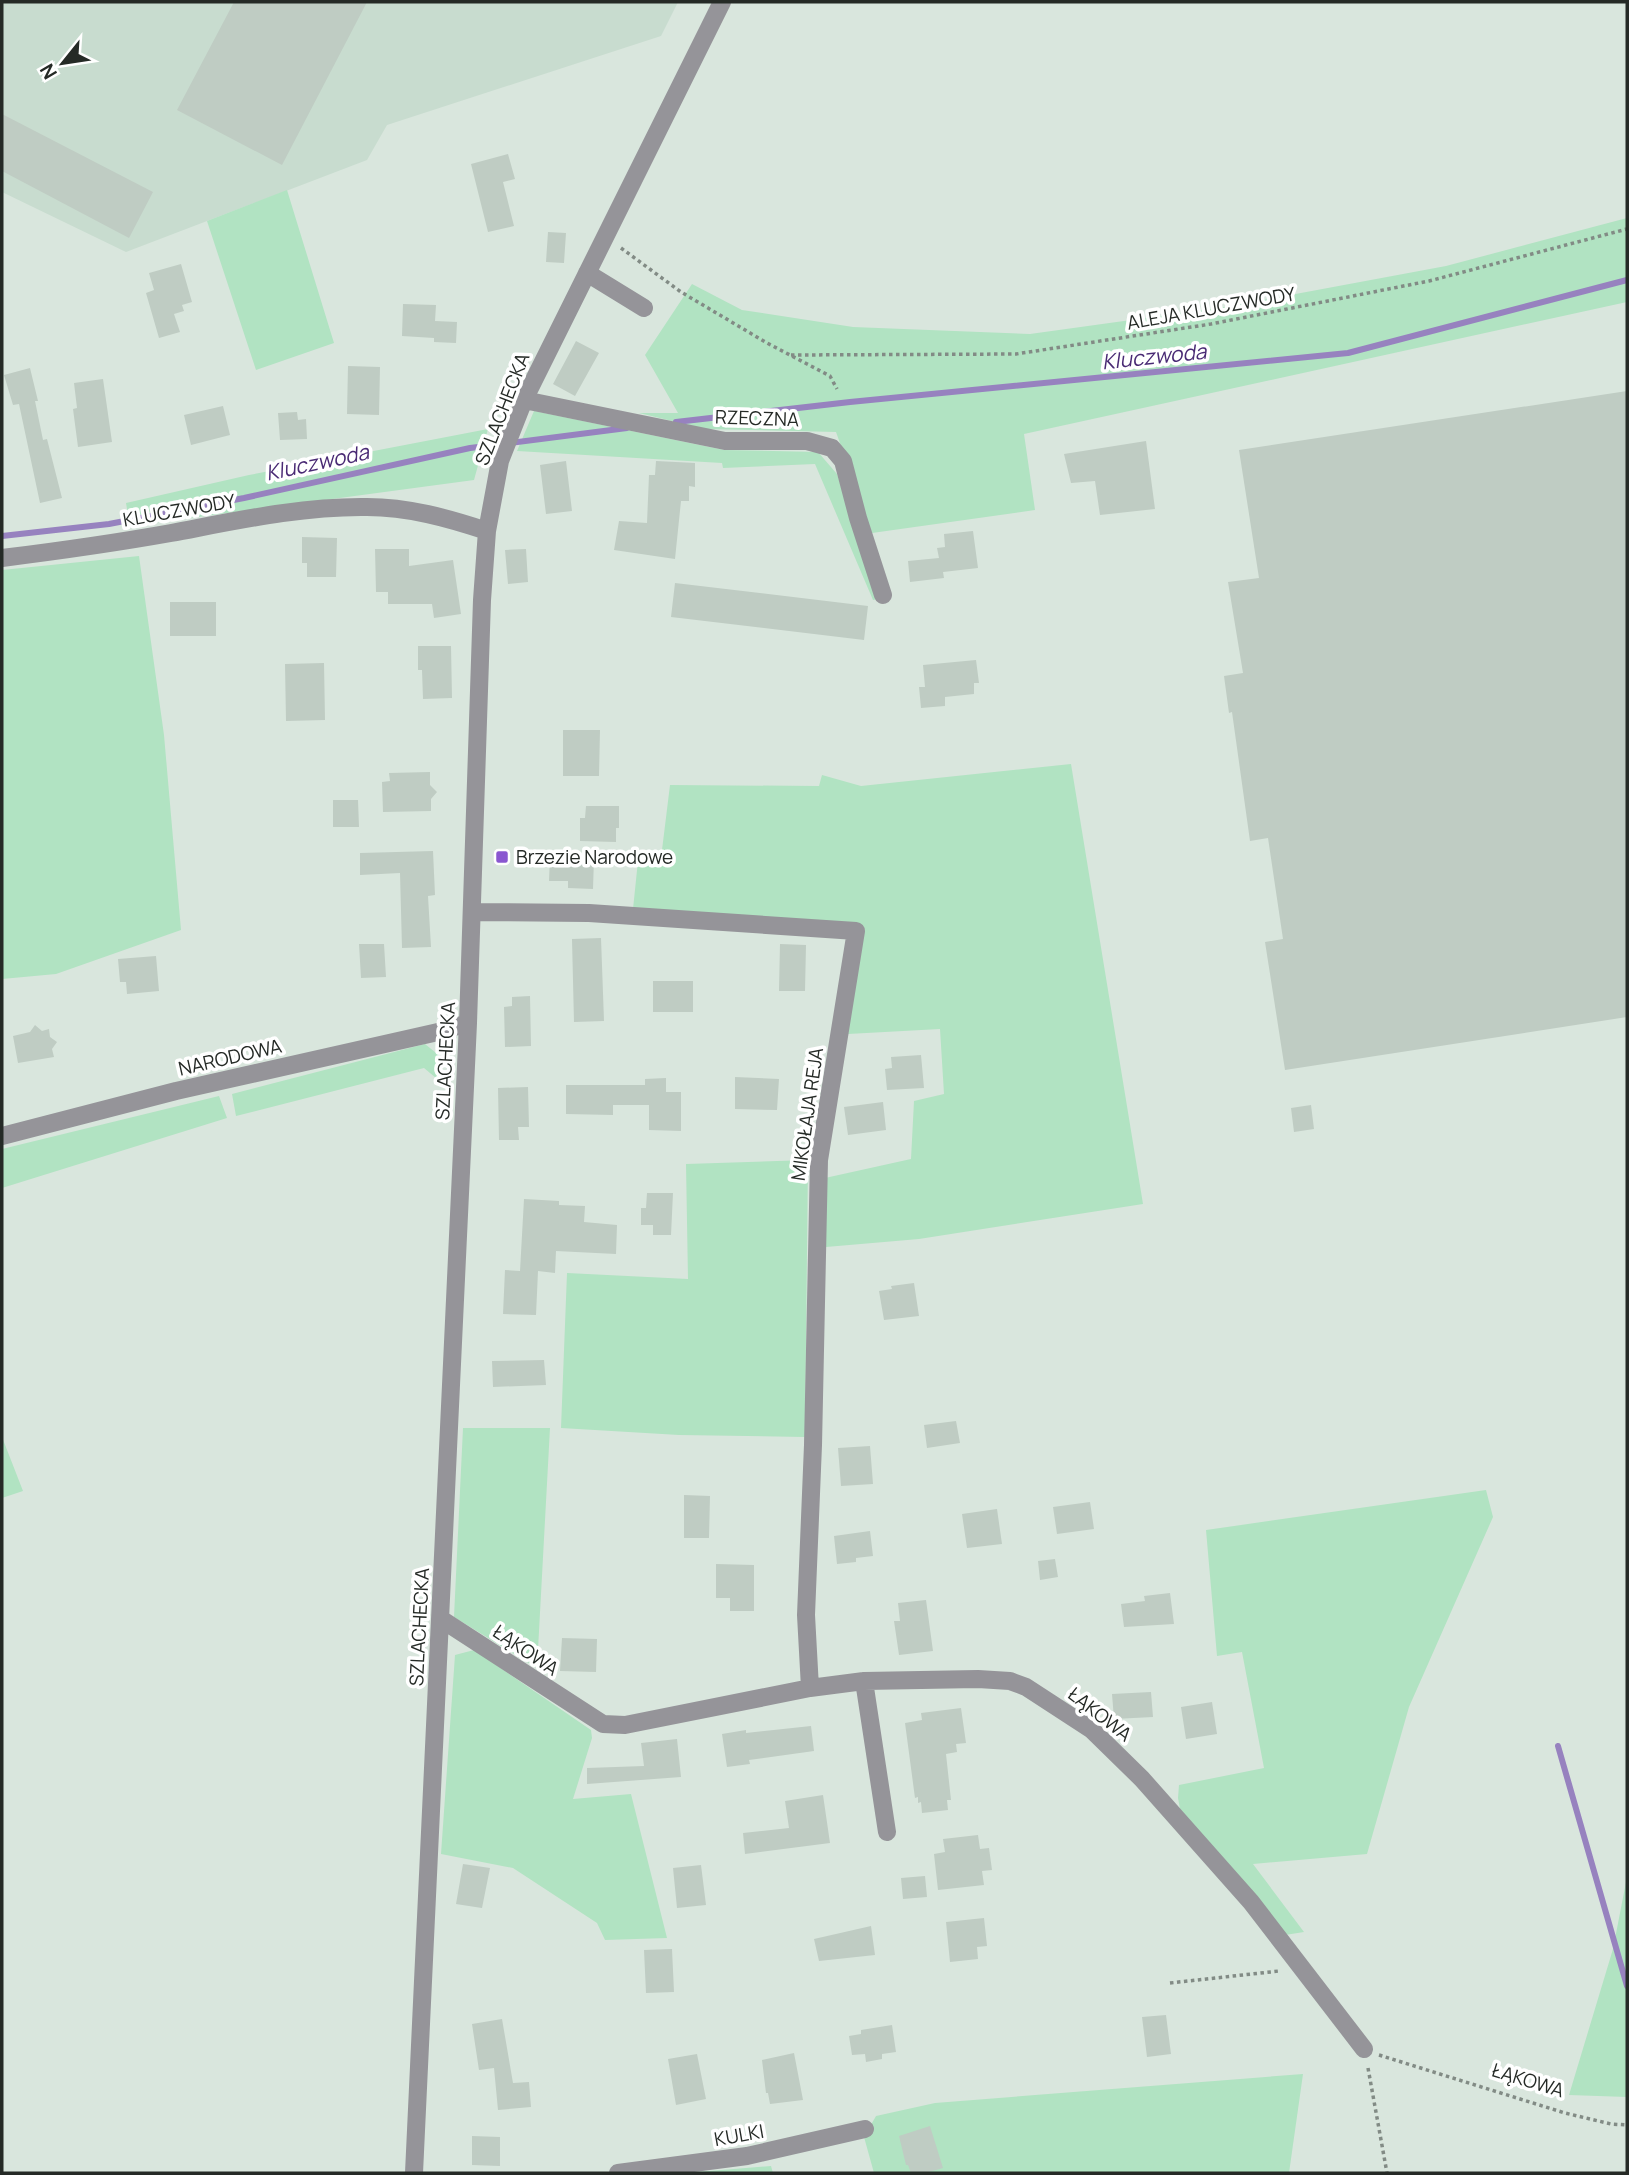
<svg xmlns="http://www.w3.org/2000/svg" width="1629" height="2175" viewBox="0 0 1629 2175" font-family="Manrope,sans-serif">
<rect width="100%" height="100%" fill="#d9e6dd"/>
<path fill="#c8dccf" d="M2,2H678L661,36L387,125L367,160L126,252L2,192Z"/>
<path fill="#b1e3c2" d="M287,190L334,343L256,370L207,221Z
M1627,218V302L1024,434L1035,510L872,533L836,432L705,429L639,413H678L645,355L692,284L742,310L853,327L1030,334L1225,307L1446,266Z
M534,411L724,450L818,452L837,474L879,599L873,600L815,464L723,468L722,463L517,451Z
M488,429L474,480L130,526L126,503L249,475Z
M139,556L164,735L181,930L56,974L2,979V570Z
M1071,764L1143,1204L919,1239L826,1247L825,1178L911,1159L914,1101L944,1094L940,1029L848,1034L861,929L633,909L639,851L662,850L670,785L819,786L822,775L861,786Z
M425,1044L446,1061L436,1078L424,1068L236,1116L232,1094Z
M219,1096L227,1118L2,1188V1149Z
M808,1160L805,1437L679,1435L561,1428L567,1273L688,1279L686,1164Z
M463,1428H550L537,1668L454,1617Z
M2,1437L23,1491L2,1498Z
M1486,1490L1493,1517L1409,1707L1367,1854L1253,1864L1304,1932L1285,1935L1180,1809L1178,1798L1179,1785L1264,1768L1242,1652L1217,1656L1206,1530Z
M474,1650L591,1730L592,1738L573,1799L631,1794L667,1938L605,1940L597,1923L513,1868L441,1854L455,1655Z
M1627,1877V2097L1569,2095L1613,1949Z
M1303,2074L1289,2173H874L864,2137L876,2116L935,2103Z
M771,2166L773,2173H685Z"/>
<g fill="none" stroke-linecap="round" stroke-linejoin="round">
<path stroke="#9782bf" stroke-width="6" d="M676,422L850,402L1348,353L1627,280
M2,536L109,524L244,498L470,448L627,428
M1558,1746L1627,1986"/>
</g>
<path fill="#bfccc3" d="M234,2H367L282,165L177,110Z
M2,114L153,192L129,238L2,171Z
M508,154L515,179L503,182L514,226L488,232L471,164Z
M548,232L566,233L564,263L546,262Z
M181,264L192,302L182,305L184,311L174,314L180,332L159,338L146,293L154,290L149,273Z
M403,304L436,305L435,321L457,322L456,343L434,342V338L402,336Z
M576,341L599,353L575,396L553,384Z
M348,366L380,367L379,415L347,414Z
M30,368L38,401H35L43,440L47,439L62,498L40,503L19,404L13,405L4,375Z
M103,379L112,442L78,447L73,409L77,408L74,383Z
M1627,391V1017L1285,1070L1265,942L1283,939L1268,838L1250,841L1232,712L1229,713L1224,676L1243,673L1228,582L1259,578L1239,450Z
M223,406L230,435L191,445L184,415Z
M297,412L298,420L306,419L307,439L280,440L278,413Z
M1146,441L1155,509L1100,515L1095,481L1071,483L1064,454Z
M566,461L572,511L546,514L540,465Z
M656,461L695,463V487L689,486V501H681L675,559L614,550L619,521L647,523L649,475H655Z
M973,531L978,568L943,572L944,578L910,582L908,561L939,558L937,548L945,547L944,534Z
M302,537L337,538L336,577H307V563H302Z
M375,549H409V566L453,560L461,614L434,618L432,604H388V592H376Z
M526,549L528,582L508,584L505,550Z
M675,583L868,606L864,640L671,617Z
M170,602H216V636H170Z
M418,646H451L452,698L423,699L422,670H418Z
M976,660L979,683H974V694L945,697V706L921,708L919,687H925L923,665Z
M324,663L325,720L286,721L285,664Z
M563,730H600L599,776H563Z
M430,772V785L437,792L431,799V811L383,812L382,782L390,781L389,773Z
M333,800H358L359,827H333Z
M586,806H619V828H616V842L580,841V818H585Z
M433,851L435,895L428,896L431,947L402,948L400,873L360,875V853Z
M550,857L594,858L593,889L568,888V881H549Z
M601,938L604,1021L574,1022L572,939Z
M359,944H384L386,977L361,978Z
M780,944L806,945L805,991H779Z
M156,956L159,991L127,994L126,982H120L118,959Z
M653,981H693V1012H653Z
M530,996L531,1046L505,1047L504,1007L512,1006V997Z
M35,1025L42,1031L49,1029L50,1037L57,1042L52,1049L54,1057L18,1063L13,1036L30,1032Z
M921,1055L924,1088L887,1090L885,1069L892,1068L891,1057Z
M735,1077L779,1079L777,1110L735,1109Z
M666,1078V1092H681V1131L649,1130V1105H613V1115L566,1114V1085H645V1079Z
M528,1087L529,1127H518L519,1140H499L498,1088Z
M883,1102L886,1130L848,1135L844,1107Z
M1311,1105L1314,1129L1294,1132L1291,1108Z
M647,1193H673L671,1235H653V1225H641V1208H646Z
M524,1199L559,1201V1205L585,1206L584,1222L617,1225L616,1254L556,1251L555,1273L538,1271L536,1315L503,1314L505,1270L520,1271Z
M914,1283L919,1316L884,1320L879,1291L892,1289L891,1286Z
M544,1360L546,1385L493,1387L492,1361Z
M956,1421L960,1443L927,1448L924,1425Z
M870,1446L873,1484L841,1486L838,1448Z
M684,1495L710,1496L709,1538H684Z
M1090,1502L1094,1529L1057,1534L1053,1507Z
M997,1509L1002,1544L967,1548L962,1514Z
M870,1531L873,1556L856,1558V1562L837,1564L834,1536Z
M1055,1559L1058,1577L1040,1580L1038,1561Z
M716,1564L754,1565V1611H730V1598H716Z
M1170,1593L1174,1624L1124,1627L1121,1604L1145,1601L1144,1596Z
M926,1600L933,1651L899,1655L894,1621H900L898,1603Z
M562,1638L597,1639L596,1672L560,1671Z
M1151,1692L1153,1717L1114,1719L1112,1694Z
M1212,1702L1217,1734L1186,1739L1181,1707Z
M961,1708L966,1743L956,1744L957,1752L946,1754L951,1800H947L948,1810L922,1813L921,1802L918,1803V1797L915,1798L905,1723L922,1720L921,1713Z
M811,1726L814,1751L749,1760L750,1764L727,1767L722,1734L746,1730V1733Z
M677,1739L681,1777L587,1784V1768L644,1766L641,1743Z
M823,1795L830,1843L745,1854L743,1833L789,1828L785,1801Z
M978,1835L980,1849L989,1848L992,1870L982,1871L984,1885L938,1890L934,1854L945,1852L943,1839Z
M463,1864L490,1868L482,1908L456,1904Z
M701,1865L706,1905L677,1908L673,1868Z
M925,1876L927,1897L903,1899L901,1878Z
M984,1918L987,1946L977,1947L978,1959L950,1962L946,1922Z
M871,1926L875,1955L819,1961L814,1939Z
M672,1949L674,1992L646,1993L644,1950Z
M1166,2015L1171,2054L1147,2057L1142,2017Z
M502,2019L513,2083L529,2082L531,2107L498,2110L494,2068L479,2070L472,2024Z
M892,2025L896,2052L882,2054V2059L866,2062L865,2054L852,2055L849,2036L861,2034V2030Z
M794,2053L803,2100L770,2104L768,2093H766L762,2060Z
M697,2054L706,2099L676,2105L668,2059Z
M930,2126L943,2168L925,2173H911L908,2165H906L899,2136Z
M472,2136L500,2137V2166L472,2165Z"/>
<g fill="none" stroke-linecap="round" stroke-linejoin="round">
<path stroke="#828b85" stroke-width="3.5" stroke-dasharray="3.5 3.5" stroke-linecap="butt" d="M621,248L681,292L767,343L830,376L837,389
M791,355L1016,354L1211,324L1429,281L1627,229
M1170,1983L1279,1971
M1379,2055L1565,2113L1611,2124L1627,2125
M1368,2068L1387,2173"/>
<path stroke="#959499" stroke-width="18" d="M587,273L644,308
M524,400L725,441H807L832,448L843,461L858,518L883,595
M2,558C58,551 115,543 171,533C235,521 301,506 367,507C408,507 448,518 487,531
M472,912L589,913L856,931L819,1160L813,1445L806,1615L810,1688
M2,1136L176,1091L438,1032L468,1023
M441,1619L603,1724L625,1725L810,1688L864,1681L978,1679L1010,1681L1026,1687L1092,1730L1142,1779L1251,1902L1364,2049
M864,1681L887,1832
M414,2173L468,1023L482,600L487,531L500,461L524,400L722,2
M618,2173L747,2156L865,2129"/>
</g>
<rect fill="#8a57d0" stroke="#fff" stroke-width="2.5" x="495" y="850" width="14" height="14" rx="3.5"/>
<g text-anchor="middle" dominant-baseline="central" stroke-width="7" stroke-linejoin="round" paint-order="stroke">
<g font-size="19" fill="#252a26" stroke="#fff">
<text transform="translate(1211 308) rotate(-10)">ALEJA KLUCZWODY</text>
<text transform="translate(502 409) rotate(-69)">SZLACHECKA</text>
<text transform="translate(757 418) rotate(2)">RZECZNA</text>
<text transform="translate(179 510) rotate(-10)">KLUCZWODY</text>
<text transform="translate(230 1057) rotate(-13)">NARODOWA</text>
<text transform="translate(445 1061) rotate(-87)">SZLACHECKA</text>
<text transform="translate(807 1114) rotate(-82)">MIKOŁAJA REJA</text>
<text transform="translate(419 1627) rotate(-87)">SZLACHECKA</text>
<text transform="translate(526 1650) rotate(34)">ŁĄKOWA</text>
<text transform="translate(1100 1714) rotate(38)">ŁĄKOWA</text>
<text transform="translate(1528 2080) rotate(17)">ŁĄKOWA</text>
<text transform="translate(739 2135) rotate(-10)">KULKI</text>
</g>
<g font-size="19" fill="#252a26" stroke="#fff" text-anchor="start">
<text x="516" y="857">Brzezie Narodowe</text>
</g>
<g font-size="21" font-style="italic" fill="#492a74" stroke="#fff">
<text transform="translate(1154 356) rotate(-6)">Kluczwoda</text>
<text transform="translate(317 462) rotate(-12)">Kluczwoda</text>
</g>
</g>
<rect width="1629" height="2175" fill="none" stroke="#252a26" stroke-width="7"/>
<g transform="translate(63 63) rotate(240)" stroke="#ffffff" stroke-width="5" paint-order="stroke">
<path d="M0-5L12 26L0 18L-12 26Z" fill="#252a26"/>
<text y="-10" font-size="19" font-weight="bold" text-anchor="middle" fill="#252a26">N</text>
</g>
</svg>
